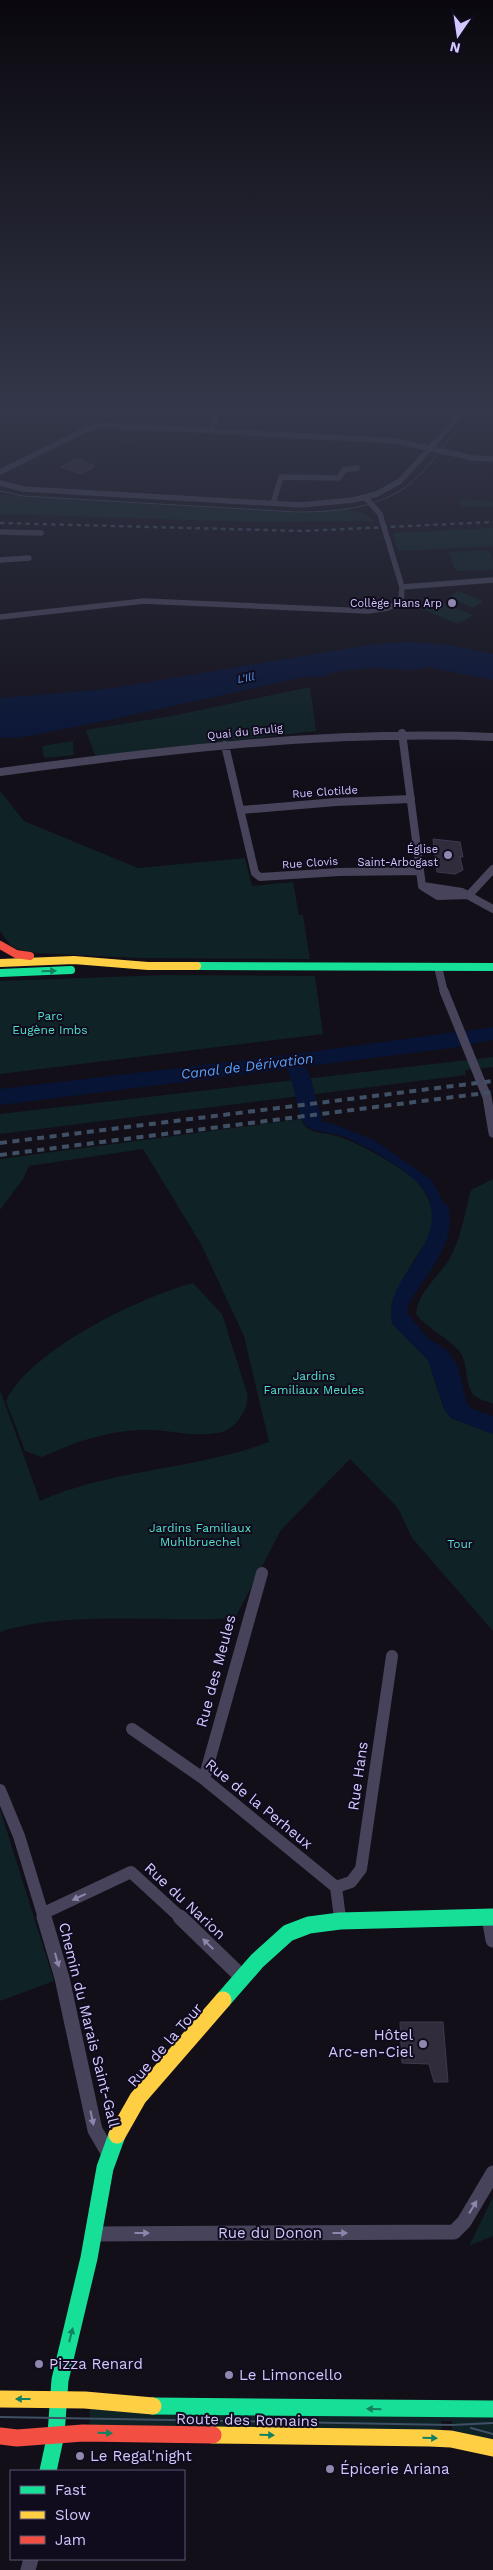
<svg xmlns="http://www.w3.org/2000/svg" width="493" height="2570" viewBox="0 0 493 2570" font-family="'Work Sans',sans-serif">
<rect width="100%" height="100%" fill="#120f19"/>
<path fill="#0f2225" d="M102,427L138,429L133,444L120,443V437L115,432L98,430Z
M0,495C99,500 199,508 298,513C319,514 361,502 374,521L256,522L0,514Z
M459,499L493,501V507L460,506Z
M493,528V546L399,551L393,533Z
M489,550L493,559V570L456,571L448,552Z
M458,591L483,601L473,608L448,597Z
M434,599L473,615L458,624L420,608Z
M310,687L316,731L95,756L86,730L177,715Z
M73,741L74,755L44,758L42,746Z
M0,791L24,821L138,868L245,858L252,886L293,882L299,915H303L310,959L139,958L37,953L17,949L10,945L0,931Z
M165,975L315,976L323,1034L0,1074V981Z
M493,1057V1067L465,1070L466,1075L0,1134V1114Z
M301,1119C308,1136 322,1131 336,1136C356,1141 397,1165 413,1178C426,1189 435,1210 433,1226C430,1239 421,1249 414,1260C406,1274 399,1289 391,1304L404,1336L428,1360L444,1409L451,1418L493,1434V1631L412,1538L398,1508L350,1459L281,1530L235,1618C163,1623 67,1610 0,1632V1390L40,1501C112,1469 195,1470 269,1442L244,1336L201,1244L143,1149L29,1166L23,1179L0,1210V1159Z
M493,1179V1404C488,1401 479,1400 475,1396C464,1387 469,1364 460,1352C448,1337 428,1330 416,1314C418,1290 442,1275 452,1254C462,1234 465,1211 471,1190Z
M193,1283L222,1314L247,1393C250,1407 237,1428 222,1432C195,1439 165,1428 138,1430C103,1432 73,1443 42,1457L25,1451L6,1401C30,1350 140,1297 193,1283Z
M0,1809L54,1981L0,2001Z
M493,2197V2236L469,2246Z
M90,2407L493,2416V2441L452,2432V2421H441L442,2431L89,2426Z"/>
<path fill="#081436" d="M407,642L448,645L493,654V680L427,667L415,670L370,668L335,672L322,677L309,676L104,721L23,737L0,738V698L107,689L369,645Z
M493,1027V1040L452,1048L0,1105V1089L287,1055Z
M319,1118L322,1122L331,1123L374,1140L432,1180L444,1204L448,1205C458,1244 426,1273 408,1305L407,1313L428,1338L448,1351L458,1366L467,1404L473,1409L493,1416V1434L451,1418L444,1409L428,1360L392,1324C382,1275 448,1250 428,1197C419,1175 366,1146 345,1137C333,1132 319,1134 308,1127L306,1120Z"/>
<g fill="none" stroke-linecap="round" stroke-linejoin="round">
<path fill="#081436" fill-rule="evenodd" d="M293,1054L300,1056L310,1076L322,1120L319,1125L312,1127L305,1125L302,1120L290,1076L283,1061L286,1056Z"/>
</g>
<path fill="#302c3c" stroke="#3e394e" d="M75,459L83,461L95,466L81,474L61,467Z
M433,839L460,842L463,857H460L463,870L455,874L437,872Z
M400,2022H443L448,2082H434L429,2064L402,2063Z"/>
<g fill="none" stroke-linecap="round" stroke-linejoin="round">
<path stroke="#47435a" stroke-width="5.5" d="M340,412L350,413
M0,413L3,411
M211,431L218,411
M0,472L87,429L103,425L396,441L473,458L493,459
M0,483L23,489L301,505L353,500L377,494L400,481L464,411
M273,503L281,477L339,478L344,470L357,468
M0,532L41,533
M0,560L29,558
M402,587L493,580
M0,617L144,601L368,611L388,608L401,602L402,587L380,514L365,497"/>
<path stroke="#47435a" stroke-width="8" d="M402,733L422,886L438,896L469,895
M225,745L255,873L260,877L339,872L420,871
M0,772C164,750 327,730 493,737
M241,810L336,802L411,799
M423,886L462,892L493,909
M469,895L493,869
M438,967L444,992"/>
<path stroke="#47435a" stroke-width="9" d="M444,991L487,1097L493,1133"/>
<path stroke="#47435a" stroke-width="12" d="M132,1729L204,1779L336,1887L340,1918
M204,1779L262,1573
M0,1790L19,1836L44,1918
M336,1887L351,1882L361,1869L392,1656
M44,1913L131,1872L181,1918"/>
<path stroke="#47435a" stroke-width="15" d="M44,1917L62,1978L95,2130L109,2154
M180,1917L243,1978
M340,1917V1921
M489,1917L493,1940
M93,2234L454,2232L464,2222L493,2173
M28,2570L31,2559"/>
<path stroke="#16e098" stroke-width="8" d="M197,966L493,967
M0,973L71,970"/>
<path stroke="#16e098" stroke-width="13" d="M446,1918L493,1917"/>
<path stroke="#16e098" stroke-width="17" d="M223,2000L257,1961L288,1933L309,1925L340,1921L493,1917
M153,2406L493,2409
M48,2471L56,2434L60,2380L89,2258L105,2168L117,2135"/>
<path stroke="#ffcf43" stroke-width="8" d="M0,963L74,960L148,966H197"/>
<path stroke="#ffcf43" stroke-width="17" d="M117,2135L138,2098L223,2000
M0,2399L85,2400L153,2406
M213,2435L430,2438L451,2439L493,2448"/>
<path stroke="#f24e42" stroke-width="8" d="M0,945L16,954L30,956"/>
<path stroke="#f24e42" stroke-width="17" d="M0,2436L17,2438L83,2433L213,2435"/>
<path stroke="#405064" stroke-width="1" d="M0,491L23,496L296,512C336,512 380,509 412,482C433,465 451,431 471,417C477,413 486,412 493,411"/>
<path stroke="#405064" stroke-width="2" d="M0,2417L452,2425L493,2423
M471,2428L493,2434"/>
<path stroke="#405064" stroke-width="2.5" stroke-dasharray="4.5 4" stroke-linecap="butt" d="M0,523L303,531L493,522"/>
<path stroke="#405064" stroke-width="4" stroke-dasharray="7 5.5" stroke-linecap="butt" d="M0,1143L493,1081
M0,1155L493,1092"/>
</g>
<defs><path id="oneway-solid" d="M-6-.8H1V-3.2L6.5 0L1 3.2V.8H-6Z" transform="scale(1.25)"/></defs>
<g fill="#138061">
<use href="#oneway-solid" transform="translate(49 971) rotate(-2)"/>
<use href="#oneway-solid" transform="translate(71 2335) rotate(-76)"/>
<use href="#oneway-solid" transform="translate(23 2399) rotate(-180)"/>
<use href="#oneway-solid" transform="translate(374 2409) rotate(-179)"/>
<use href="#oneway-solid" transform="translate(105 2433) rotate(1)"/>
<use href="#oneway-solid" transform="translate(267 2435) rotate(1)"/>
<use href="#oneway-solid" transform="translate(430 2438) rotate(2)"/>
</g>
<g fill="#8d85ac">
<use href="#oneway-solid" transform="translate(79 1897) rotate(155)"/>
<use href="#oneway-solid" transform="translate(208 1944) rotate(-136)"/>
<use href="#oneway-solid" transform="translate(57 1960) rotate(74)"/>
<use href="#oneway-solid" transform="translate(92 2118) rotate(78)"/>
<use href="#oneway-solid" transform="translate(473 2207) rotate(-59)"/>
<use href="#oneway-solid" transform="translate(142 2233)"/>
<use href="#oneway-solid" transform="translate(340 2233)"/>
</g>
<linearGradient id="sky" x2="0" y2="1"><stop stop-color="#0a080e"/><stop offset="0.53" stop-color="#333749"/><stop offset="1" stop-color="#333749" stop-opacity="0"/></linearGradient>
<rect width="493" height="771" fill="url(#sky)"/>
<g fill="#8f87ae" stroke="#100b1d" stroke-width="2">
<circle cx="452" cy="603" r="5"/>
<circle cx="448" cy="855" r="5"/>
<circle cx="423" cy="2044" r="5"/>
<circle cx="39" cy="2364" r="5"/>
<circle cx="229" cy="2375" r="5"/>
<circle cx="80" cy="2456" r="5"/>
<circle cx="330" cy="2469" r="5"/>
</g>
<g text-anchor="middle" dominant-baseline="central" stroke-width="4" stroke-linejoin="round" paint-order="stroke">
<g font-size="11" fill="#d3c7ff" stroke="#100b1d" text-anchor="end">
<text x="442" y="603">Collège Hans Arp</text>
<text x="438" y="849">Église<tspan x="438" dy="13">Saint-Arbogast</tspan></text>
</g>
<g font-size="11" font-style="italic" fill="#55a0ff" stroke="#100b1d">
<text transform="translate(246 678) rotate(-11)">L'Ill</text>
</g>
<g font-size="11" fill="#d3c7ff" stroke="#100b1d">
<text transform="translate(245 732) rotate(-6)">Quai du Brulig</text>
<text transform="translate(325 792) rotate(-4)">Rue Clotilde</text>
<text transform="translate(310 863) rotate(-4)">Rue Clovis</text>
</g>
<g font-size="12" fill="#51e1cb" stroke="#100b1d">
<text x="50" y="1016">Parc<tspan x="50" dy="14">Eugène Imbs</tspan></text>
<text x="314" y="1376">Jardins<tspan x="314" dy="14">Familiaux Meules</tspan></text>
<text x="200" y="1528">Jardins Familiaux<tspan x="200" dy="14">Muhlbruechel</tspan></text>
<text x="460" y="1544">Tour</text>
</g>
<g font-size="14" font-style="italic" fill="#55a0ff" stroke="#100b1d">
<text transform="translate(247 1066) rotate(-7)">Canal de Dérivation</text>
</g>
<g font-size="15" fill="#d3c7ff" stroke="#100b1d">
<text transform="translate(216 1671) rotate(-75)">Rue des Meules</text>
<text transform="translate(358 1776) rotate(-82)">Rue Hans</text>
<text transform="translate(259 1804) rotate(39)">Rue de la Perheux</text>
<text transform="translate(185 1901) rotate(43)">Rue du Narion</text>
<text transform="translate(89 2025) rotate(76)">Chemin du Marais Saint-Gall</text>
<text transform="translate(165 2045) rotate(-49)">Rue de la Tour</text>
<text x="270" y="2233">Rue du Donon</text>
<text transform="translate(247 2420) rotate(1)">Route des Romains</text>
</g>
<g font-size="15" fill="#d3c7ff" stroke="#100b1d" text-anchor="start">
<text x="413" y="2035" text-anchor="end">Hôtel<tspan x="413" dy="17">Arc-en-Ciel</tspan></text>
<text x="49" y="2364">Pizza Renard</text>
<text x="239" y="2375">Le Limoncello</text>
<text x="90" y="2456">Le Regal'night</text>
<text x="340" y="2469">Épicerie Ariana</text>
</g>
</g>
<rect x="10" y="2470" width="175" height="90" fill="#100b1d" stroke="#5e5677"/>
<rect x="20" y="2486" width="25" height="8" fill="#16e098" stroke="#5e5677"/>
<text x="55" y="2495" font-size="15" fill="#d3c7ff">Fast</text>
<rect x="20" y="2511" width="25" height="8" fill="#ffcf43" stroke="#5e5677"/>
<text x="55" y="2520" font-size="15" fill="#d3c7ff">Slow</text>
<rect x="20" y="2536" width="25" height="8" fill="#f24e42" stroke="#5e5677"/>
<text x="55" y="2545" font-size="15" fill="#d3c7ff">Jam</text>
<g transform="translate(458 35) rotate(193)" stroke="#100b1d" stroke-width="4" paint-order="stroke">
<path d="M0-4L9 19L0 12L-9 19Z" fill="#d3c7ff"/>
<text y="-8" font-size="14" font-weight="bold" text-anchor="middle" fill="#d3c7ff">N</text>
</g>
</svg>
